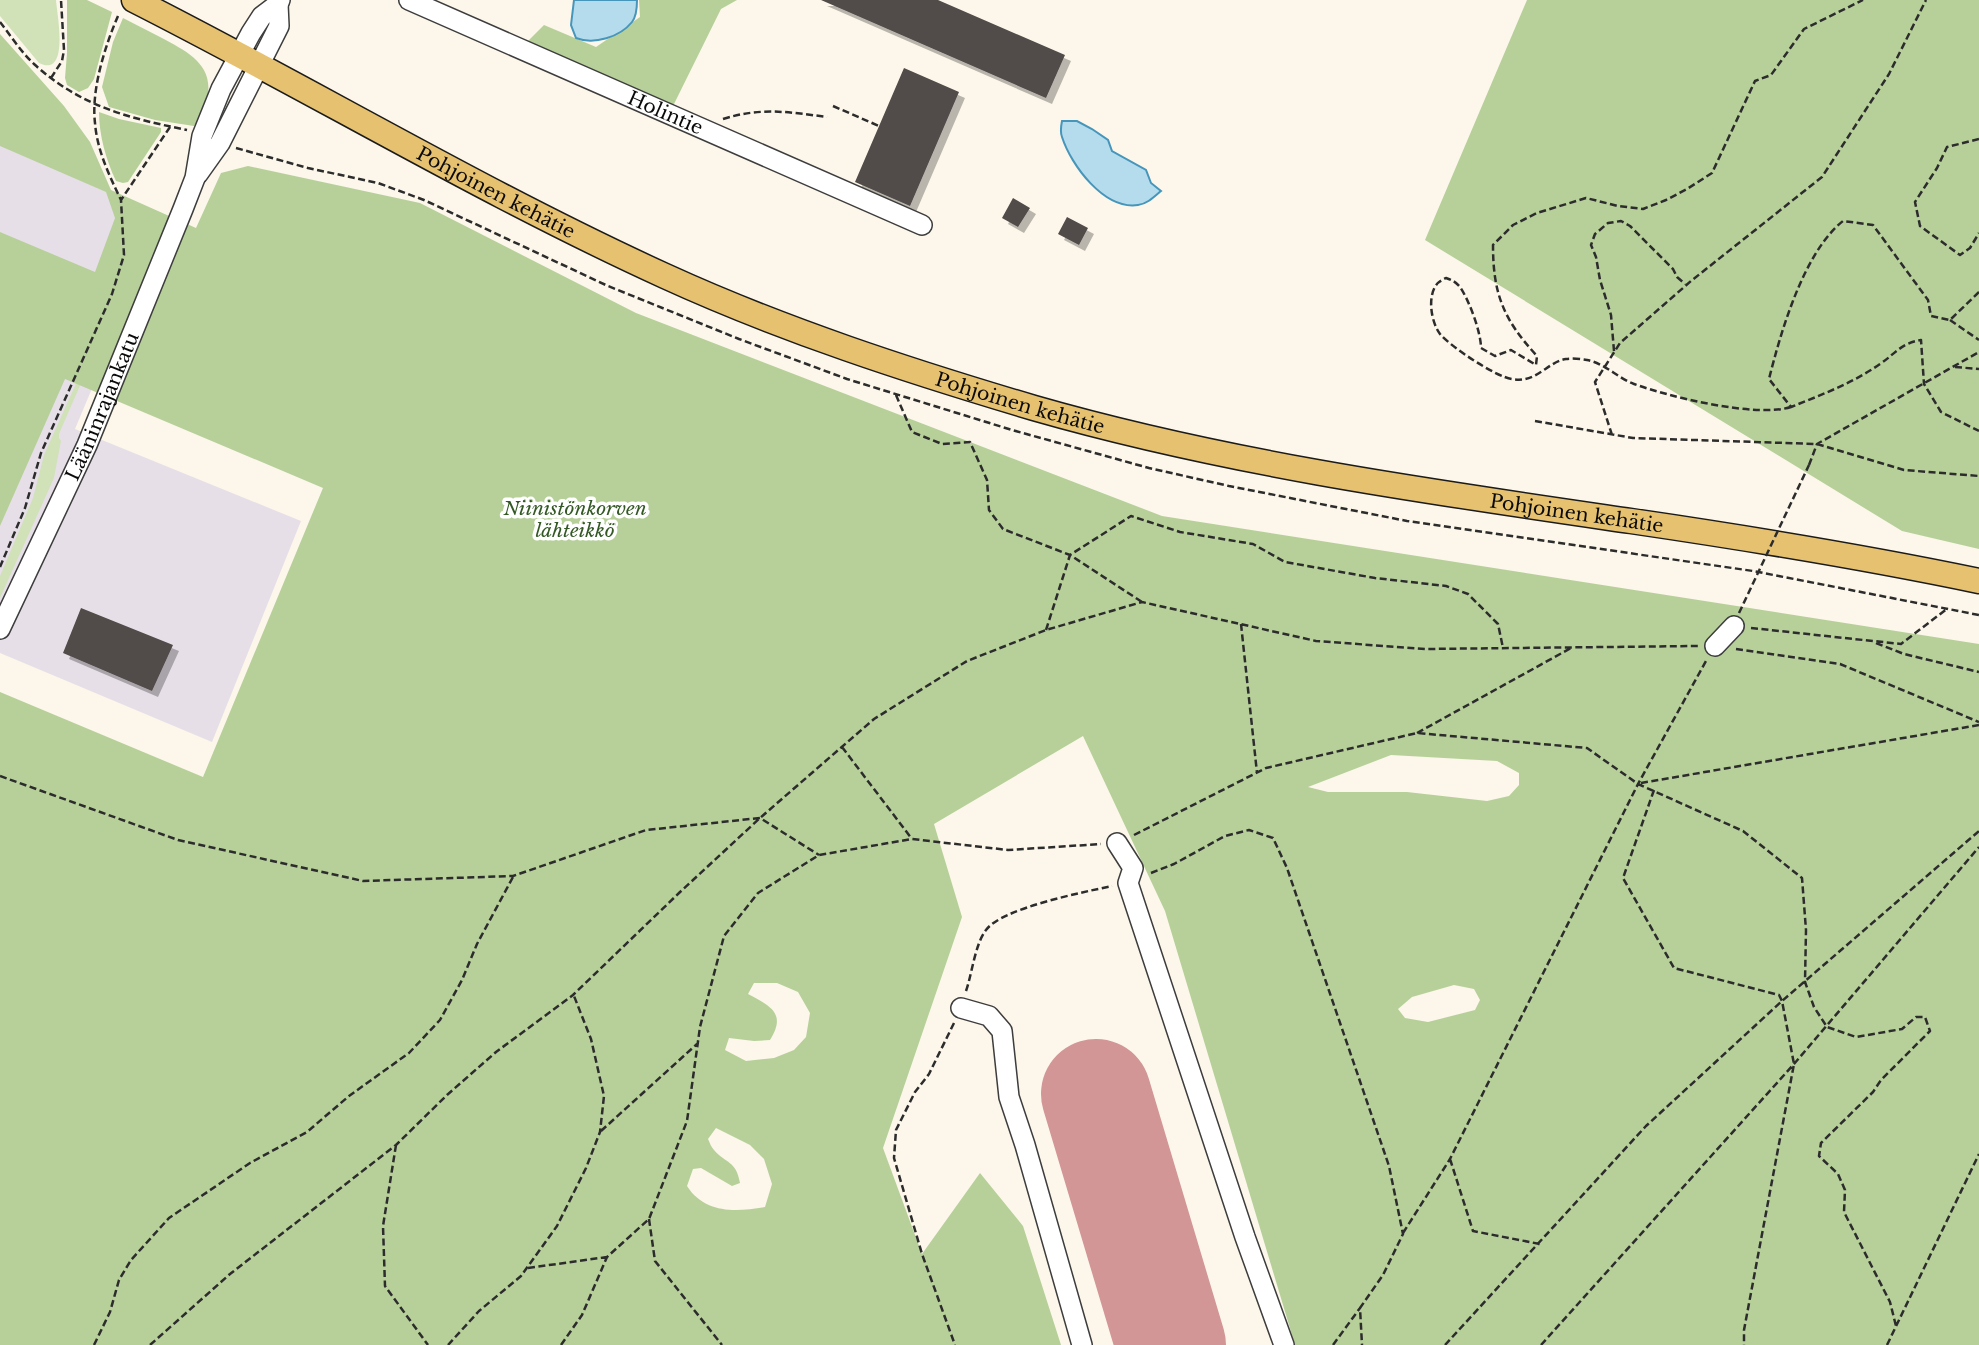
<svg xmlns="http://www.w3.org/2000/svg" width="1979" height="1345" viewBox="0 0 1979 1345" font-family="'Libre Baskerville',serif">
<defs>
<filter id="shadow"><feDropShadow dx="6" dy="6" stdDeviation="0" flood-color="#0004"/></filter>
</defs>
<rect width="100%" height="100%" fill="#fcf7ea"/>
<path fill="#e7dfe8" d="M0,145L164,217L75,429L301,521L212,742L0,653Z"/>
<path fill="#d1e2b9" d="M0,0H56C57,14 70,78 39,63L0,16Z
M78,379L82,381L59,434V438L61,441L54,478L0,598V576L33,498L44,455Z"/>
<path fill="#b7d09a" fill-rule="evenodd" d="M67,0H87L112,12L94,79L88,88L79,92L67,85L65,78L67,53Z
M639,0H737L721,9L673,106L528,41L544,25L596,47L640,17Z
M1527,0H1979V549L1902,531L1425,240Z
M123,18C136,25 149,31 162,38C188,52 217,66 206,102C203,111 202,120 194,126L155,120L109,107L102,87L113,42Z
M0,34L64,106L90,142L111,190L196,228L221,173L248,166L420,203L636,313L1162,516L1979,644V1345H1295L1165,911L1083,736L934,824L962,917L883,1148L922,1254L980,1173L1023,1226L1061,1345H0V692L203,777L323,488L65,379L0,526V232L95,272L115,218L106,192L0,146ZM1391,755L1497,761L1519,773V785L1509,796L1487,801L1407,792H1328L1308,787ZM754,983H777L798,992L810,1013L806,1037L794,1050L774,1058L746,1061L725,1050L729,1038L754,1041L770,1040C787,1013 770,1006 748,994ZM1454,985L1474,989L1480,1000L1475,1010L1428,1022L1405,1018L1398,1009L1412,997ZM716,1128L750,1145L764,1159L772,1184L765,1207C736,1212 705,1214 687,1186L693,1169L701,1168L732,1186L740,1183C736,1160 726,1164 714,1150C711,1147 710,1143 708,1139Z
M99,112L119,119L161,128V132L128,182L123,183L116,181C106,160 99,135 99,112Z"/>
<path fill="#b5dced" stroke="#4695ba" stroke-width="2" d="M574,0H637C637,6 636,17 632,22C620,37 594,45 576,38L571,25Z
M1062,121H1077L1092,129L1108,140L1112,151L1146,170L1151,183L1161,191C1154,197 1147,204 1138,205C1104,210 1071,165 1062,137C1060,132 1061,126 1062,121Z"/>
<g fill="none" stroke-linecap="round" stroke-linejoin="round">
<path stroke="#d29696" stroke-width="110" d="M1096,1094L1171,1345"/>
</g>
<path fill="#514b48" filter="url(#shadow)" d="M821,0H938L1065,55L1046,98Z
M904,68L959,92L910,206L855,182Z
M1013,198L1030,208L1018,227L1002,218Z
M1067,217L1088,228L1079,245L1058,234Z
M81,608L173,645L152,691L63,653Z"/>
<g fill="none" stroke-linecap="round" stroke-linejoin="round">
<defs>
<g id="minor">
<path id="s1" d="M409,0L922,225"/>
<path d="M198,174L220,143L279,26L278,4"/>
<path id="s2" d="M0,629L87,445L183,209L195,178L202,136L221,89L251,33L262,16L278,4L280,0"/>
<path d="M1715,646L1734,626"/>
<path d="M1117,843L1133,868L1128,883L1245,1237L1284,1345"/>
<path d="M961,1008L989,1016L1002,1031L1009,1097L1025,1145L1082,1345"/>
</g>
<g id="major">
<path id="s3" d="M134,0C312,90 483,193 665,276C783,330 909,371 1034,408C1229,464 1431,492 1631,521C1747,538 1864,557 1979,581"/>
</g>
</defs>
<use href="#minor" stroke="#3d3d3d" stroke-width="22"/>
<use href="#major" stroke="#1b1b1b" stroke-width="27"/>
<path stroke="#2c2c2c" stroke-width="2.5" stroke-dasharray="7 3.5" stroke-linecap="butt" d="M118,16C105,46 91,90 95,123C97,150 109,175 121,200
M0,22C11,36 21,52 34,64C80,106 128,118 187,130
M51,78L62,61L64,50L61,0
M833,106L879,126
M723,119C761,107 789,112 827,117
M1979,139L1947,147L1937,168L1915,202L1920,226L1960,255L1970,248L1979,233
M236,148L308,168L378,183L424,200L608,286L739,339L847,379L1012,430L1149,468L1229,486L1407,521L1753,571L1979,615
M1979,292L1950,320L1931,316L1928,300L1873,225L1843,221C1804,252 1781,331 1769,379L1791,407C1821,395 1853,383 1880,364C1895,354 1901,343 1921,340L1924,384L1941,412L1979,431
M1950,320L1979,340
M1614,351L1611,315L1600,280L1596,257L1591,245L1595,234L1608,223L1621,221L1630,226L1673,269L1677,277L1685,284
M1955,367L1979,369
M896,395L912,432L942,444L970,442L987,480L989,510L1003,529L1070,555L1142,602
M1791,407C1756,418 1670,397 1634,384C1618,378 1604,363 1587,360C1581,359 1572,358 1566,359C1547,362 1536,384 1512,379C1496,377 1451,347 1440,334C1431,322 1427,296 1437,284C1437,283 1445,278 1446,278C1452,280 1456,282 1460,287C1469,300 1481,332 1481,348L1495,356L1511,350L1536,365L1537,356C1504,320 1493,295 1493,245L1513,225L1537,213L1586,198L1618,206L1643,209L1666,200L1687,189L1712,173L1755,81L1771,75L1804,29L1863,0
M1535,421L1633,438L1817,444L1904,470L1979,476
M1612,435L1595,382L1620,343L1691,281L1822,177L1889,74L1926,0
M1809,465L1817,444L1979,352
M0,567L25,508L41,453L112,294L124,255L121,200L170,127
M1241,624L1257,773
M1751,628L1901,644L1948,608
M1046,630L1070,555L1131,516L1180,532L1253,544L1285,562L1375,578L1446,586L1468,594L1498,624L1503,648
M1876,643L1904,654L1979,672
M1736,649L1840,664L1979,722
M1417,733L1571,648
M842,747L912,839
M0,776L178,840L363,881L513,876L646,830L760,818L819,855
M1641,783L1979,725
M1654,790L1623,878L1674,968L1779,995L1782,1001L1794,1064L1744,1330V1345
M1134,835L1266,768L1417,733L1587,748L1638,784L1743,831L1802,878L1806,930L1805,982L1814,1007L1827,1027L1856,1037L1902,1029L1916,1017H1925L1930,1031L1881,1080L1873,1092L1821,1143L1819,1156L1838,1174L1845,1190L1844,1212L1890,1302L1896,1326
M1151,873L1174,864L1225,836L1249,830L1273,838L1287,868L1389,1166L1403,1234L1383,1275L1360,1308L1362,1345
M966,991C972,974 975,944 986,930C1002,908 1084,892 1112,886
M954,1023L929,1074L915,1092L896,1130L894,1158L922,1254L955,1345
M601,1131L697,1044
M396,1145L383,1226L385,1286L428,1345
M1450,1159L1473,1231L1540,1244
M649,1219L655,1261L722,1345
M1403,1233L1450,1159L1638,784L1706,661
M528,1268L607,1257
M94,1345L110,1312L119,1280L131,1260L169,1218L250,1163L307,1132L349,1096L409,1053L440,1020L462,980L477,944L513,877
M150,1345L230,1274L396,1145L447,1095L496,1052L573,995L679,893L760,818L874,719L967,661L1046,630L1142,602L1316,641L1425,649L1698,646
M448,1345L479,1311L521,1276L557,1226L586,1168L600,1132L604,1096L591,1039L574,996
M561,1345L582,1315L607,1257L649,1219L687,1121L700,1027L724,936L758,893L819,855L912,839L1008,850L1101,844
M1333,1345L1360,1308
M1445,1345L1646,1126L1782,1001L1979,831
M1541,1345L1794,1064L1979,847
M1887,1345L1979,1154"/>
<use href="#minor" stroke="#fff" stroke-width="19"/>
<use href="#major" stroke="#e6c170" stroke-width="24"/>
<path stroke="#2c2c2c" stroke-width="2.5" stroke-dasharray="7 3.5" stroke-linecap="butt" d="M1739,613L1809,465"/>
</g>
<g text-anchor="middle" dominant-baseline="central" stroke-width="7" stroke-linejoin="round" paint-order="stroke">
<g font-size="19" fill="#0a0a0a" stroke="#fff">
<text stroke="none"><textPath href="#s1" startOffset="280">Holintie</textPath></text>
<text stroke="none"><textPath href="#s3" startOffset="410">Pohjoinen kehätie</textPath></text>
<text stroke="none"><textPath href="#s3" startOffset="976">Pohjoinen kehätie</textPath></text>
<text stroke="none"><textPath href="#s2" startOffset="245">Lääninrajankatu</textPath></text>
<text stroke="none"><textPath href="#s3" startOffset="1544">Pohjoinen kehätie</textPath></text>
</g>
<g font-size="19" font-style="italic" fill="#335824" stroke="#fff">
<text x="575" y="508">Niinistönkorven<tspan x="575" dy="22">lähteikkö</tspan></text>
</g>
</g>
</svg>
